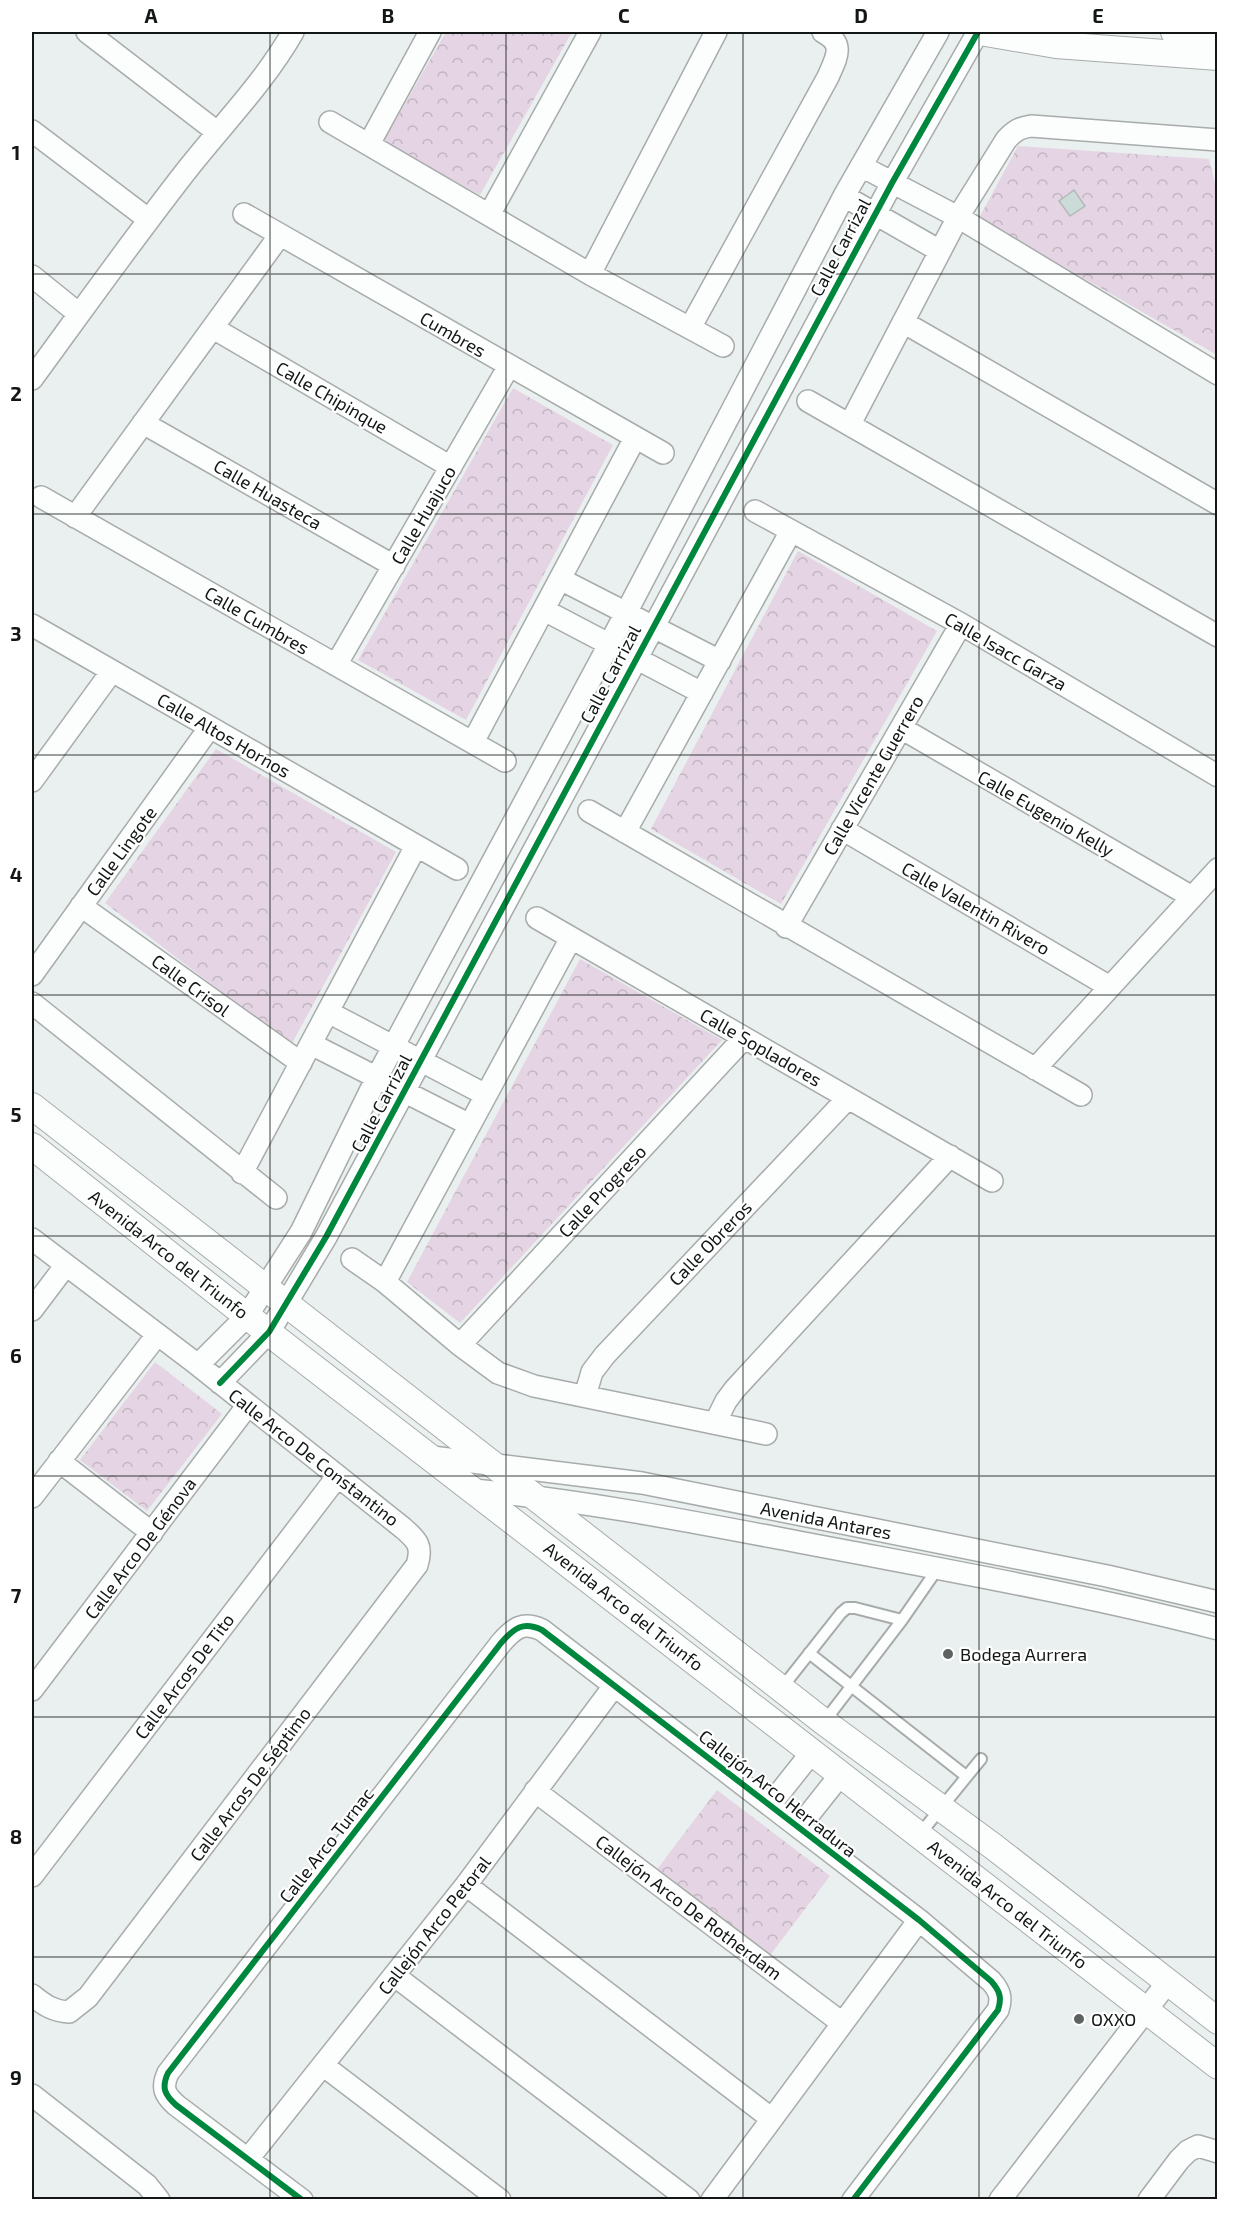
<svg xmlns="http://www.w3.org/2000/svg" width="1249" height="2231" viewBox="0 0 1249 2231" font-family="'Exo 2',sans-serif">
<defs>
<pattern id="park-crowns" width="20" height="18" patternUnits="userSpaceOnUse" patternTransform="scale(1.5)"><rect width="20" height="18" fill="#e5d4e3"/><path d="M2 6a3 3 0 1 1 6 0M12 15a3 3 0 1 1 6 0" fill="none" stroke="#c3b5c2"/></pattern>
</defs>
<rect width="100%" height="100%" fill="#eaf0ef"/>
<path fill="url(#park-crowns)" d="M446,32H572L480,195L383,142Z
M1018,146L1209,159L1217,192V355L979,218Z
M513,388L613,445L466,720L358,660Z
M798,551L937,631L781,904L651,829Z
M216,749L396,852L291,1045L105,903Z
M580,959L722,1040L460,1323L407,1282Z
M155,1362L222,1414L147,1511L80,1460Z
M717,1790L830,1876L768,1958L655,1872Z"/>
<path fill="#cbdbd8" stroke="#b4b9b8" stroke-width="1.5" d="M1074,190L1085,206L1070,216L1059,201Z"/>
<g fill="none" stroke-linecap="round" stroke-linejoin="round">
<defs>
<path id="service" d="M809,1653L966,1776
M781,1689L841,1613L847,1608H855L902,1620
M824,1722L902,1620L938,1568
M919,1835L981,1759"/>
<path id="minor" d="M87,32L217,132
M330,122L590,274L723,346
M32,131L148,219
M369,144L430,32
M861,166L958,217L1218,374
M844,196L940,251
M244,214L663,453
M489,215L590,32
M590,274L716,32
M32,276L79,314
M903,322L1218,504
M213,328L451,467
M690,328L828,77C836,58 846,44 823,32
M32,379C84,308 135,236 190,166C225,122 265,81 293,32
M808,401L1218,636
M143,423L394,566
M850,424L958,217L1006,140C1014,131 1019,128 1031,126L1218,140
M41,497L505,761
M755,511L961,624L1218,776
M75,517L280,235
M560,579L720,661
M544,610L702,693
M32,625L457,869
M336,665L509,366
M901,728L1192,897
M473,742L635,438
M32,781L112,671
M589,811L1081,1095
M842,829L1110,987
M625,832L791,531
M81,906L301,1063
M537,918L992,1181
M786,927L961,624
M32,975L210,727
M32,1003L276,1198
M328,1012L486,1095
M311,1044L470,1125
M1035,1069L1218,869
M242,1173L416,846
M32,1239L198,1365L403,1528C417,1540 423,1546 417,1565L88,1997L69,2012C53,2011 44,2005 32,1995
M352,1259L385,1282L460,1345L498,1373L534,1386L766,1434
M385,1282L571,938
M32,1310L66,1265
M460,1345L744,1038
M198,1365L247,1316L301,1232L377,1077L626,613L844,196L938,32
M220,1383L269,1332L326,1237L892,183L978,32
M585,1396L592,1372L605,1355L848,1098
M715,1423L726,1401L735,1389L950,1156
M432,1457L642,1483L1107,1576L1218,1602
M59,1461L152,1533
M474,1490C598,1502 718,1527 841,1550C967,1574 1094,1597 1218,1629
M32,1497L157,1335
M32,1690L248,1405
M535,1791L842,2023
M770,1805L812,1752
M799,1827L841,1774
M32,1876L337,1477
M466,1885L772,2119
M395,1976L689,2200
M324,2066L500,2200
M32,2095L147,2185L159,2200
M248,2159L466,1885L614,1686
M302,2200L176,2105C165,2095 161,2088 168,2073L501,1643C514,1628 523,1621 542,1630L919,1920L991,1981C1000,1991 1002,1998 998,2010L853,2200
M712,2200L919,1920
M1000,2200L1167,1983
M1149,2200L1179,2160L1188,2151L1198,2146L1218,2152"/>
<path id="tertiary" d="M980,32L1056,45L1218,57
M1174,32L1218,35
M32,1106L824,1722L994,1847L1218,2021
M32,1146L247,1316L1218,2066"/>
</defs>
<use href="#service" stroke="#a7acab" stroke-width="14"/>
<use href="#minor" stroke="#a7acab" stroke-width="24"/>
<use href="#tertiary" stroke="#a7acab" stroke-width="28"/>
<use href="#service" stroke="#fcfdfd" stroke-width="10"/>
<use href="#minor" stroke="#fcfdfd" stroke-width="21"/>
<use href="#tertiary" stroke="#fcfdfd" stroke-width="26"/>
<defs>
<path id="cycleway" d="M220,1383L269,1332L326,1237L892,183L978,32
M302,2200L176,2105C165,2095 161,2088 168,2073L501,1643C514,1628 523,1621 542,1630L919,1920L991,1981C1000,1991 1002,1998 998,2010L853,2200"/>
</defs>
<use href="#cycleway" stroke="#fff" stroke-width="10"/>
<use href="#cycleway" stroke="#00873e" stroke-width="6"/>
</g>
<path fill="none" stroke="#121615" stroke-width="1.5" stroke-opacity="0.55" d="M270,32V2200M506,32V2200M743,32V2200M979,32V2200M32,274H1218M32,514H1218M32,755H1218M32,995H1218M32,1236H1218M32,1476H1218M32,1717H1218M32,1957H1218"/>
<g fill="#5e6261" stroke="#fff" stroke-width="2">
<circle cx="948" cy="1654" r="6"/>
<circle cx="1079" cy="2019" r="6"/>
</g>
<g text-anchor="middle" dominant-baseline="central" stroke-width="4.5" stroke-linejoin="round" paint-order="stroke">
<g font-size="18" fill="#121615" stroke="#fff">
<text transform="translate(840 247) rotate(-62)">Calle Carrizal</text>
<text transform="translate(453 334) rotate(30)">Cumbres</text>
<text transform="translate(332 397) rotate(30)">Calle Chipinque</text>
<text transform="translate(268 494) rotate(30)">Calle Huasteca</text>
<text transform="translate(423 515) rotate(-60)">Calle Huajuco</text>
<text transform="translate(257 620) rotate(30)">Calle Cumbres</text>
<text transform="translate(1006 651) rotate(30)">Calle Isacc Garza</text>
<text transform="translate(610 674) rotate(-62)">Calle Carrizal</text>
<text transform="translate(224 735) rotate(30)">Calle Altos Hornos</text>
<text transform="translate(873 775) rotate(-60)">Calle Vicente Guerrero</text>
<text transform="translate(1046 813) rotate(30)">Calle Eugenio Kelly</text>
<text transform="translate(121 851) rotate(-54)">Calle Lingote</text>
<text transform="translate(976 908) rotate(30)">Calle Valentin Rivero</text>
<text transform="translate(191 985) rotate(36)">Calle Crisol</text>
<text transform="translate(761 1047) rotate(30)">Calle Sopladores</text>
<text transform="translate(381 1103) rotate(-62)">Calle Carrizal</text>
<text transform="translate(602 1191) rotate(-47)">Calle Progreso</text>
<text transform="translate(710 1243) rotate(-46)">Calle Obreros</text>
<text transform="translate(169 1254) rotate(38)">Avenida Arco del Triunfo</text>
<text transform="translate(314 1457) rotate(38)">Calle Arco De Constantino</text>
<text transform="translate(826 1520) rotate(11)">Avenida Antares</text>
<text transform="translate(140 1548) rotate(-53)">Calle Arco De Génova</text>
<text transform="translate(624 1606) rotate(38)">Avenida Arco del Triunfo</text>
<text transform="translate(184 1676) rotate(-53)">Calle Arcos De Tito</text>
<text transform="translate(250 1784) rotate(-53)">Calle Arcos De Séptimo</text>
<text transform="translate(778 1793) rotate(38)">Callejón Arco Herradura</text>
<text transform="translate(326 1845) rotate(-52)">Calle Arco Turnac</text>
<text transform="translate(1008 1904) rotate(38)">Avenida Arco del Triunfo</text>
<text transform="translate(689 1907) rotate(37)">Callejón Arco De Rotherdam</text>
<text transform="translate(434 1925) rotate(-52)">Callejón Arco Petoral</text>
</g>
<g font-size="18" fill="#121615" stroke="#fff" text-anchor="start">
<text x="960" y="1654">Bodega Aurrera</text>
<text x="1091" y="2019">OXXO</text>
</g>
</g>
<rect width="1249" height="2231" fill="none" stroke="#ffffff" stroke-width="66"/>
<rect x="33" y="33" width="1183" height="2165" fill="none" stroke="#121615" stroke-width="2"/>
<g font-size="20" text-anchor="middle" font-weight="bold" fill="#121615">
<text x="151" y="23">A</text>
<text x="388" y="23">B</text>
<text x="624" y="23">C</text>
<text x="861" y="23">D</text>
<text x="1098" y="23">E</text>
<text x="16" y="160">1</text>
<text x="16" y="401">2</text>
<text x="16" y="641">3</text>
<text x="16" y="882">4</text>
<text x="16" y="1122">5</text>
<text x="16" y="1363">6</text>
<text x="16" y="1603">7</text>
<text x="16" y="1844">8</text>
<text x="16" y="2085">9</text>
</g>
</svg>
